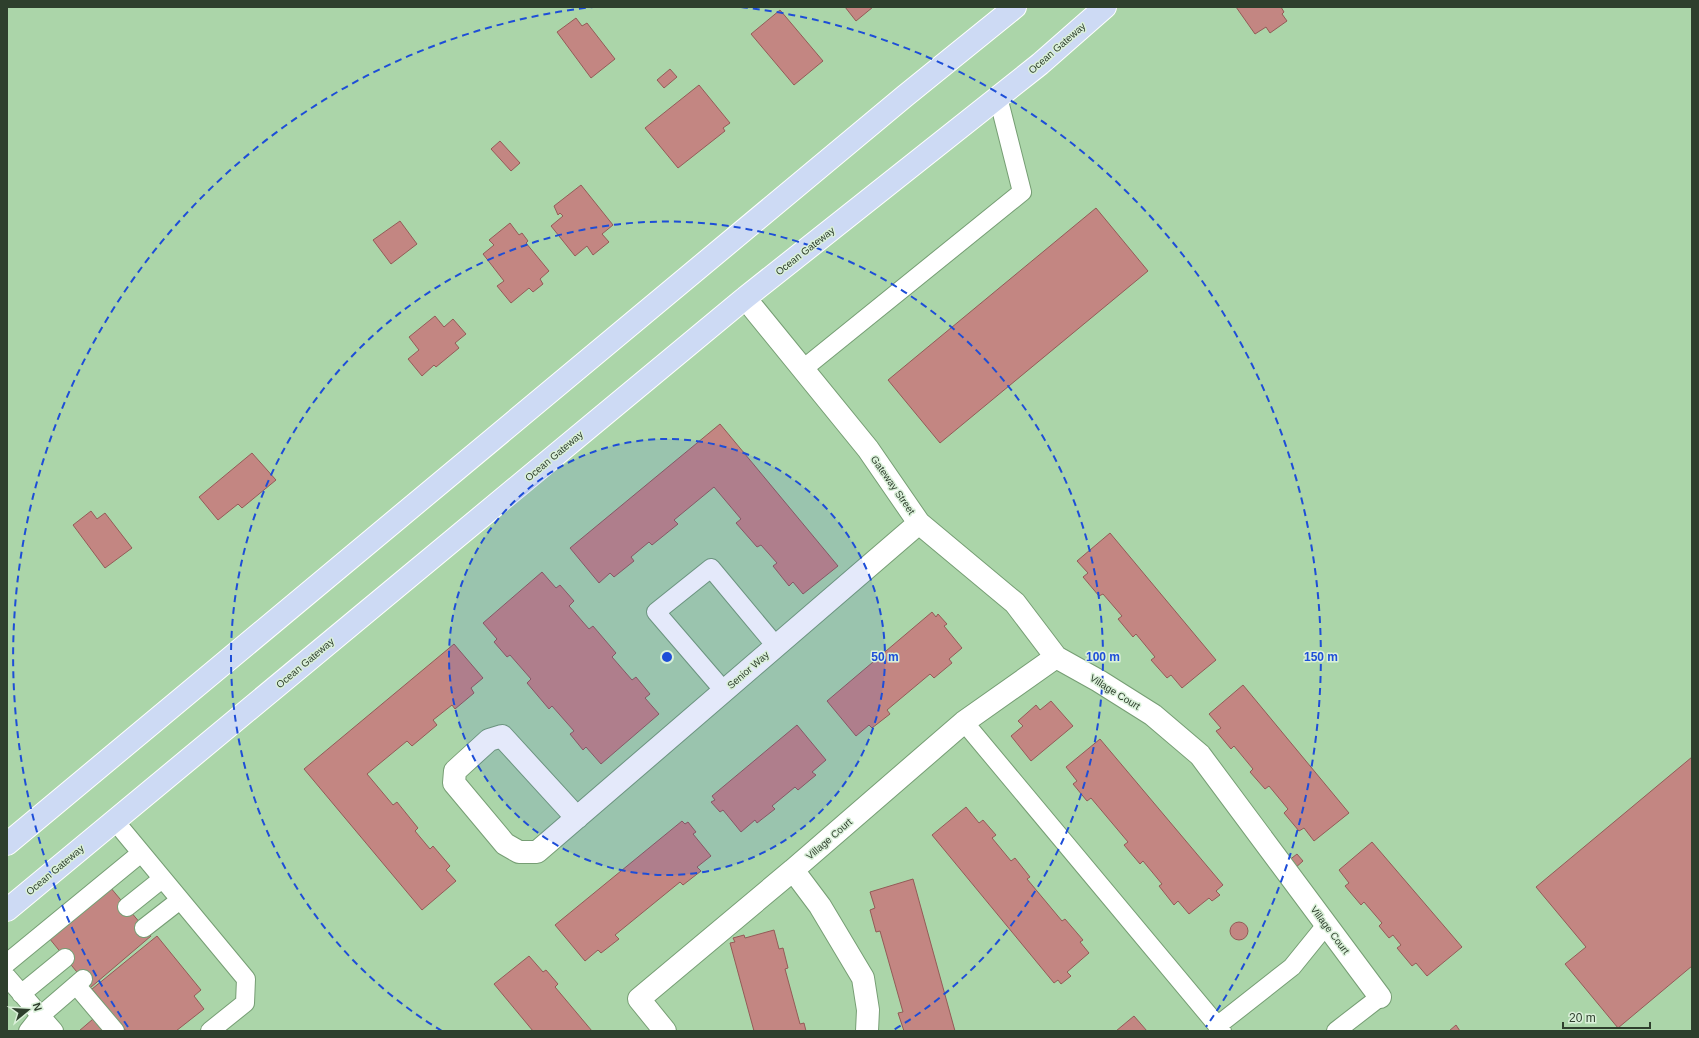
<svg xmlns="http://www.w3.org/2000/svg" width="1699" height="1038" viewBox="0 0 1699 1038" font-family="Arial,sans-serif">
<rect width="100%" height="100%" fill="#abd5a9"/>
<path fill="#c38682" stroke="#935b57" d="M845,7H873L856,21Z
M1236,7H1281L1284,12L1282,14L1287,21L1270,33L1266,27L1255,34Z
M780,10L823,61L794,85L751,34Z
M576,18L582,26L587,23L615,59L591,78L557,32Z
M670,69L677,77L664,88L657,80Z
M699,85L730,123L723,128L725,131L678,168L645,128Z
M500,141L520,163L511,171L491,149Z
M581,185L613,225L602,234L609,242L593,255L587,246L575,256L551,226L563,216L560,213L558,215L554,206Z
M1096,208L1148,271L940,443L888,380Z
M400,221L417,244L391,264L373,240Z
M510,223L519,235L522,233L528,241L526,243L549,271L540,279L543,284L533,292L529,288L511,303L497,286L504,281L483,254L494,245L489,240Z
M435,316L444,327L453,319L466,334L455,343L459,348L436,367L434,365L422,376L408,359L419,350L409,337Z
M720,424L838,566L803,594L793,582L789,586L773,566L777,563L761,545L757,547L736,523L741,519L714,487L674,520L678,524L652,545L649,542L631,557L634,561L614,577L610,573L599,583L570,548Z
M252,453L276,480L242,508L238,504L218,520L199,497Z
M91,511L97,519L105,513L132,548L105,568L73,525Z
M1110,533L1216,660L1182,688L1171,675L1167,678L1151,660L1155,657L1136,634L1133,637L1118,619L1122,616L1103,594L1099,596L1083,577L1088,573L1077,561Z
M542,572L556,588L560,585L574,601L569,606L589,629L593,626L616,653L612,657L632,680L636,677L650,694L645,698L659,714L601,764L586,747L583,750L570,734L574,731L552,706L549,709L527,683L531,679L510,655L507,657L494,642L497,639L483,623Z
M932,612L936,617L938,614L947,624L944,626L962,648L949,659L952,663L934,678L930,674L887,710L890,714L872,728L869,725L856,736L827,701Z
M454,644L483,678L471,688L474,693L455,709L452,705L433,720L437,725L412,746L407,741L367,774L393,805L397,802L418,828L415,831L430,849L433,846L450,866L446,870L456,881L422,910L304,769Z
M1243,685L1349,813L1314,841L1304,828L1299,831L1284,813L1288,809L1269,786L1265,789L1250,772L1253,769L1234,746L1231,749L1216,731L1221,728L1209,714Z
M1051,701L1073,726L1031,761L1011,736L1023,726L1018,721L1036,705L1040,710Z
M797,725L826,760L812,772L816,775L798,790L795,787L772,806L775,809L757,823L755,820L741,832L723,810L720,812L711,802L715,800L712,796Z
M1100,739L1223,885L1216,891L1220,895L1212,901L1209,898L1189,914L1178,901L1174,905L1159,886L1162,884L1143,861L1140,864L1124,845L1128,842L1091,798L1087,801L1073,784L1077,781L1066,767Z
M1692,757V966L1618,1028L1565,964L1586,947L1536,887Z
M966,807L979,823L983,820L996,835L992,838L1011,861L1015,858L1030,877L1027,879L1062,921L1065,919L1083,940L1080,942L1089,953L1067,972L1071,976L1061,984L1058,980L1054,983L932,835Z
M682,821L685,824L688,822L696,832L693,834L711,856L697,867L701,871L683,885L680,882L615,935L619,939L601,953L598,950L585,961L555,925Z
M1372,842L1462,947L1427,976L1416,963L1412,966L1397,948L1401,945L1393,935L1389,938L1379,926L1382,923L1364,902L1361,905L1345,886L1349,883L1339,870Z
M1297,854L1303,861L1294,869L1288,861Z
M913,879L955,1031H904L898,1013L903,1012L880,931L876,932L870,910L875,908L870,892Z
M110,887L151,936L90,988L49,938Z
M1230 931a9 9 0 1 1 18 0a9 9 0 1 1-18 0Z
M774,930L779,949L783,948L788,968L785,969L800,1024L804,1023L806,1031H754L730,943L735,942L733,938L744,935L745,938Z
M157,936L201,990L194,996L204,1009L176,1031H126L92,989Z
M529,956L543,972L546,970L558,984L555,987L592,1031H533L494,984Z
M1134,1016L1147,1031H1116Z
M93,1019L103,1031H79Z
M1456,1025L1460,1031H1449Z"/>
<g fill="none" stroke-linecap="round" stroke-linejoin="round">
<defs>
<path id="service" d="M803,369L1022,192L998,97
M724,691L656,612L711,568L776,646
M964,722L1222,1031
M114,820L246,979L245,1003L210,1031
M127,907L162,879
M144,928L180,900
M7,963L141,853
M7,977L54,1031
M76,985L115,1031
M21,994L65,958
M1217,1026L1292,967L1326,925
M28,1031L40,1016L83,979
M1336,1031L1380,997"/>
<path id="minor" d="M745,298L868,449L919,523L1015,603L1056,657L1099,681L1153,715L1200,755L1380,997
M577,818L502,736L489,740L455,771L454,783L505,844L519,852H537L919,523
M793,870L964,722L1056,657
M665,1031L639,999L793,870L820,906L863,978L868,1010L867,1031"/>
<path id="primary" d="M7,844L905,96L1015,7
M7,910L745,298L1040,64L1105,7"/>
</defs>
<use href="#service" stroke="#769e74" stroke-width="20"/>
<use href="#minor" stroke="#769e74" stroke-width="24"/>
<use href="#primary" stroke="#fff" stroke-width="24"/>
<use href="#service" stroke="#fff" stroke-width="18"/>
<use href="#minor" stroke="#fff" stroke-width="22"/>
<use href="#primary" stroke="#cddaf4" stroke-width="22"/>
</g>
<circle cx="667" cy="657" r="218" fill="#1d4ed8" fill-opacity=".12"/>
<g fill="none" stroke="#1d4ed8" stroke-width="2" stroke-dasharray="7 5">
<circle cx="667" cy="657" r="218"/>
<path d="M442 1031A436 436 0 1 1 892 1031"/>
<path d="M128 1027A654 654 0 0 1 593 7M741 7A654 654 0 0 1 1206 1027"/>
</g>
<g text-anchor="middle" dominant-baseline="central" stroke-width="3" stroke-linejoin="round" paint-order="stroke">
<g font-size="10" fill="#2e3f2d" stroke="#daf0d9">
<text transform="translate(1057 48) rotate(-41)">Ocean Gateway</text>
<text transform="translate(805 251) rotate(-38)">Ocean Gateway</text>
<text transform="translate(554 456) rotate(-40)">Ocean Gateway</text>
<text transform="translate(893 485) rotate(55)">Gateway Street</text>
<text transform="translate(305 663) rotate(-40)">Ocean Gateway</text>
<text transform="translate(748 670) rotate(-41)">Senior Way</text>
<text transform="translate(1115 692) rotate(32)">Village Court</text>
<text transform="translate(829 839) rotate(-41)">Village Court</text>
<text transform="translate(55 870) rotate(-40)">Ocean Gateway</text>
<text transform="translate(1330 930) rotate(53)">Village Court</text>
</g>
</g>
<circle cx="667" cy="657" r="6" fill="#1d4ed8" stroke="#daf0d9" stroke-width="2"/>
<g font-size="12" text-anchor="middle" font-weight="bold" fill="#1d4ed8" stroke="#daf0d9" stroke-width="3" stroke-linejoin="round" paint-order="stroke">
<text x="885" y="661">50 m</text>
<text x="1103" y="661">100 m</text>
<text x="1321" y="661">150 m</text>
</g>
<rect width="1699" height="1038" fill="none" stroke="#2e3f2d" stroke-width="16"/>
<g transform="translate(28 1010) rotate(72)" stroke="#daf0d9" stroke-width="3" paint-order="stroke">
<path d="M0-3L7 15L0 10L-7 15Z" fill="#2e3f2d"/>
<text y="-6" font-size="11" font-weight="bold" text-anchor="middle" fill="#2e3f2d">N</text>
</g>
<path d="M1563 1022v6h87v-6" fill="none" stroke="#2e3f2d" stroke-width="2"/>
<text x="1569" y="1022" font-size="12" fill="#2e3f2d" stroke="#daf0d9" stroke-width="3" paint-order="stroke">20 m</text>
</svg>
